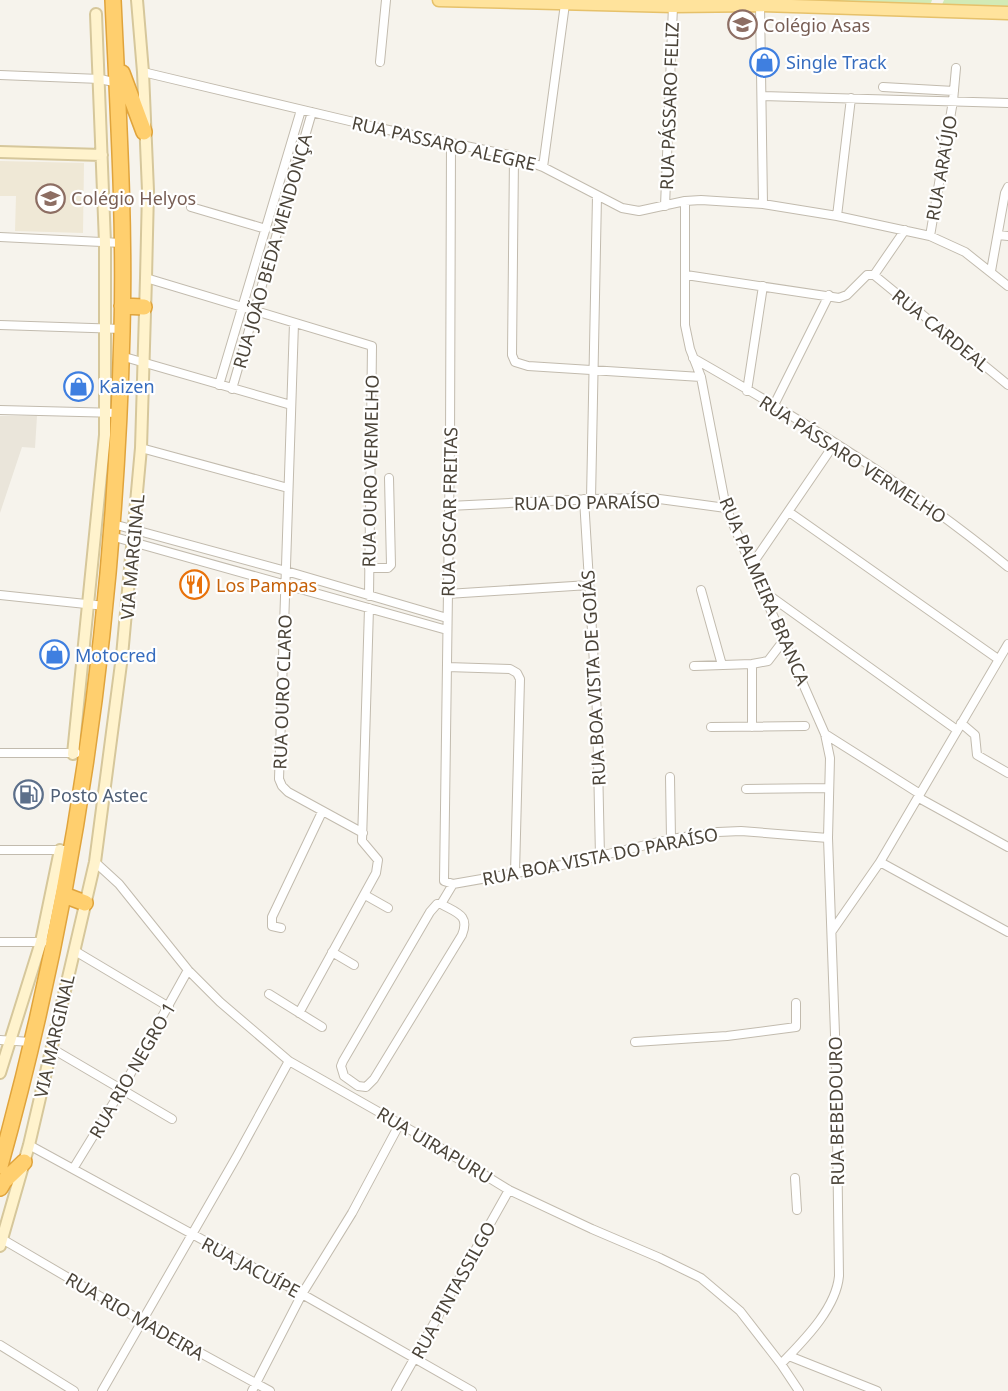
<svg xmlns="http://www.w3.org/2000/svg" width="1008" height="1391" viewBox="0 0 1008 1391" font-family="'Noto Sans',sans-serif">
<rect width="100%" height="100%" fill="#f6f3ec"/>
<path fill="#eae5da" d="M0,416H37L35,448L22,447L0,513Z"/>
<path fill="#efe8d6" d="M0,161L84,163L83,233L15,231L16,196H0Z"/>
<path fill="#d2eab5" d="M745,0H932L931,3L927,5Z
M944,0H1008V9L941,7Z"/>
<g fill="none" stroke-linecap="round" stroke-linejoin="round">
<defs>
<path id="street" d="M760,5L763,204
M380,62L386,0
M143,72L379,128L514,156L543,167L622,208L639,211L685,201L701,200L763,204L837,216L930,236L965,252L1008,286
M0,75L100,79L118,83
M883,87L954,91
M762,96L1008,103
M451,143L450,446L444,881L453,884L562,865L671,839L718,832L741,831L828,838
M514,156L512,355L515,362L528,366L701,377
M543,167L565,4
M685,201V325L690,349L701,377L726,508L825,734L830,758L828,838L836,1062L839,1276C836,1309 803,1341 781,1364
M665,206L673,6
M191,207L266,229
M837,216L851,98
M998,235L1008,236
M930,236L953,101L956,68
M0,237L122,243
M991,271L1005,193L1008,187
M686,275L839,298L847,295L867,275H874
M874,275L1008,385
M874,275L905,230
M146,278L372,346L369,596
M294,323L279,779L282,786L288,792L363,833
M0,325L122,329
M121,356L291,405
M693,358C802,420 911,487 1008,567
M219,385L301,110
M232,389L312,112
M747,391L763,286
M773,407L829,295
M0,410L119,413
M141,448L288,488
M584,499L597,713L600,857
M591,499L597,196
M449,506L591,499L652,498L726,508
M789,512L998,659
M113,524L286,571L447,618
M111,536L447,630
M751,566L835,443
M369,568H388L391,565L389,478
M701,590L722,665
M763,591L957,730
M447,594L589,585
M0,595L105,606
M752,664V727
M694,666L752,664L768,661L784,640
M447,667L510,669L517,673L520,679L515,873
M961,723L975,735L977,755L1008,773
M711,727L805,726
M825,734L920,794
M0,753H76
M670,777L671,839
M746,789L829,788
M919,798L1008,847
M0,850H64
M95,862L119,884L188,970L220,1002L289,1061L421,1136L509,1190L592,1229L660,1258L701,1278L740,1311L781,1364L799,1391
M880,862L1008,932
M365,895L388,908
M437,904H441C457,913 470,915 462,935L374,1079L366,1087L358,1086L344,1076L341,1066L343,1061L430,912Z
M441,904L453,884
M281,928L272,926V917L322,812
M832,931L880,862L1008,644
M0,942H43
M75,951L169,1007
M332,952L354,965
M269,994L322,1027
M299,1013L376,873L378,860L362,841L369,608
M0,1040L31,1042
M635,1042L727,1036L796,1027V1003
M51,1048L172,1119
M29,1145L302,1294L472,1391
M73,1169L122,1089L188,970
M795,1178L797,1210
M2,1239L142,1321L270,1391
M0,1345L74,1391
M789,1356L877,1391
M102,1391L237,1156L289,1061
M252,1391L302,1294L352,1213L399,1125
M396,1391L509,1190"/>
<path id="secondary" d="M0,152L102,155
M73,754L105,435V243L96,14
M0,1073L41,942L60,850
M0,1246L29,1145L95,862L122,656L141,448L146,278L148,191L143,72L137,0"/>
<path id="primary" d="M439,0L673,6L760,5L1008,13"/>
<path id="highway" d="M122,73L144,132
M122,306L144,307
M64,895L85,903
M0,1166C76,894 115,613 122,331C125,221 118,110 113,0
M0,1188L4,1181L24,1162"/>
</defs>
<use href="#street" stroke="#c2bbae" stroke-width="10"/>
<use href="#secondary" stroke="#d6c79b" stroke-width="14"/>
<use href="#primary" stroke="#e6c16a" stroke-width="15"/>
<use href="#highway" stroke="#e0a43c" stroke-width="18"/>
<use href="#street" stroke="#fff" stroke-width="8"/>
<use href="#secondary" stroke="#fff3cd" stroke-width="10"/>
<use href="#primary" stroke="#ffe39c" stroke-width="12"/>
<use href="#highway" stroke="#ffcf6e" stroke-width="15"/>
</g>
<defs>
<symbol id="school-ring" viewBox="-11 -11 22 22"><circle r="9.5" fill="#fff" stroke="#8d6e63" stroke-width="1.5"/><path d="M0-5L7-2L0 1L-7-2ZM-4 1L0 2.5L4 1V4Q0 6-4 4Z" fill="#8d6e63"/></symbol>
<symbol id="shop-ring" viewBox="-11 -11 22 22"><circle r="9.5" fill="#fff" stroke="#3f7fe0" stroke-width="1.5"/><path d="M-5-2.5h2.3a2.7 3.5 0 0 1 5.4 0H5L5.5 6h-11ZM-1.5-2.5h3a1.5 2.3 0 0 0-3 0Z" fill="#3f7fe0"/></symbol>
<symbol id="restaurant-ring" viewBox="-11 -11 22 22"><circle r="9.5" fill="#fff" stroke="#e8710a" stroke-width="1.5"/><path d="M-5-6h1v4h1v-4h1v4h1v-4h1v5L-1.5 .5V6h-2V.5L-5-1ZM5-6V6H3V1.5H1.5Q1.5-4 5-6Z" fill="#e8710a"/></symbol>
<symbol id="fuel-ring" viewBox="-11 -11 22 22"><circle r="9.5" fill="#fff" stroke="#5c6f8a" stroke-width="1.5"/><path d="M-5.5-6h7V0h2V4h1.3V-2.5L3-4.5l.8-.8L6-3V5H2.5V1h-1V6h-7ZM-4.2-4.7v3.2H.2V-4.7Z" fill="#5c6f8a"/></symbol>
</defs>
<g fill-rule="evenodd">
<use href="#school-ring" x="726" y="8" width="33" height="33"/>
<use href="#shop-ring" x="748" y="46" width="33" height="33"/>
<use href="#school-ring" x="34" y="182" width="33" height="33"/>
<use href="#shop-ring" x="62" y="370" width="33" height="33"/>
<use href="#restaurant-ring" x="178" y="568" width="33" height="33"/>
<use href="#shop-ring" x="38" y="638" width="33" height="33"/>
<use href="#fuel-ring" x="12" y="778" width="33" height="33"/>
</g>
<g text-anchor="middle" dominant-baseline="central" stroke-width="4.5" stroke-linejoin="round" paint-order="stroke">
<g font-size="18" fill="#785e54" stroke="#fff" text-anchor="start">
<text x="763" y="25">Colégio Asas</text>
<text x="71" y="198">Colégio Helyos</text>
</g>
<g font-size="18" fill="#366cbe" stroke="#fff" text-anchor="start">
<text x="786" y="62">Single Track</text>
<text x="99" y="386">Kaizen</text>
<text x="75" y="655">Motocred</text>
</g>
<g font-size="18" fill="#4b4439" stroke="#fff">
<text transform="translate(669 106) rotate(-88)">RUA PÁSSARO FELIZ</text>
<text transform="translate(444 143) rotate(13)">RUA PASSARO ALEGRE</text>
<text transform="translate(941 168) rotate(-80)">RUA ARAÚJO</text>
<text transform="translate(272 251) rotate(-74)">RUA JOÃO BEDA MENDONÇA</text>
<text transform="translate(941 330) rotate(39)">RUA CARDEAL</text>
<text transform="translate(853 459) rotate(33)">RUA PÁSSARO VERMELHO</text>
<text transform="translate(370 471) rotate(-89)">RUA OURO VERMELHO</text>
<text transform="translate(587 502) rotate(-1)">RUA DO PARAÍSO</text>
<text transform="translate(449 512) rotate(-89)">RUA OSCAR FREITAS</text>
<text transform="translate(132 557) rotate(-85)">VIA MARGINAL</text>
<text transform="translate(765 591) rotate(67)">RUA PALMEIRA BRANCA</text>
<text transform="translate(593 678) rotate(-93)">RUA BOA VISTA DE GOIÁS</text>
<text transform="translate(282 692) rotate(-88)">RUA OURO CLARO</text>
<text transform="translate(600 856) rotate(-11)">RUA BOA VISTA DO PARAÍSO</text>
<text transform="translate(54 1036) rotate(-77)">VIA MARGINAL</text>
<text transform="translate(132 1070) rotate(-60)">RUA RIO NEGRO 1</text>
<text transform="translate(836 1111) rotate(-91)">RUA BEBEDOURO</text>
<text transform="translate(435 1145) rotate(31)">RUA UIRAPURU</text>
<text transform="translate(251 1267) rotate(28)">RUA JACUÍPE</text>
<text transform="translate(453 1290) rotate(-61)">RUA PINTASSILGO</text>
<text transform="translate(135 1316) rotate(30)">RUA RIO MADEIRA</text>
</g>
<g font-size="18" fill="#c56008" stroke="#fff" text-anchor="start">
<text x="216" y="585">Los Pampas</text>
</g>
<g font-size="18" fill="#4e5e75" stroke="#fff" text-anchor="start">
<text x="50" y="795">Posto Astec</text>
</g>
</g>
</svg>
